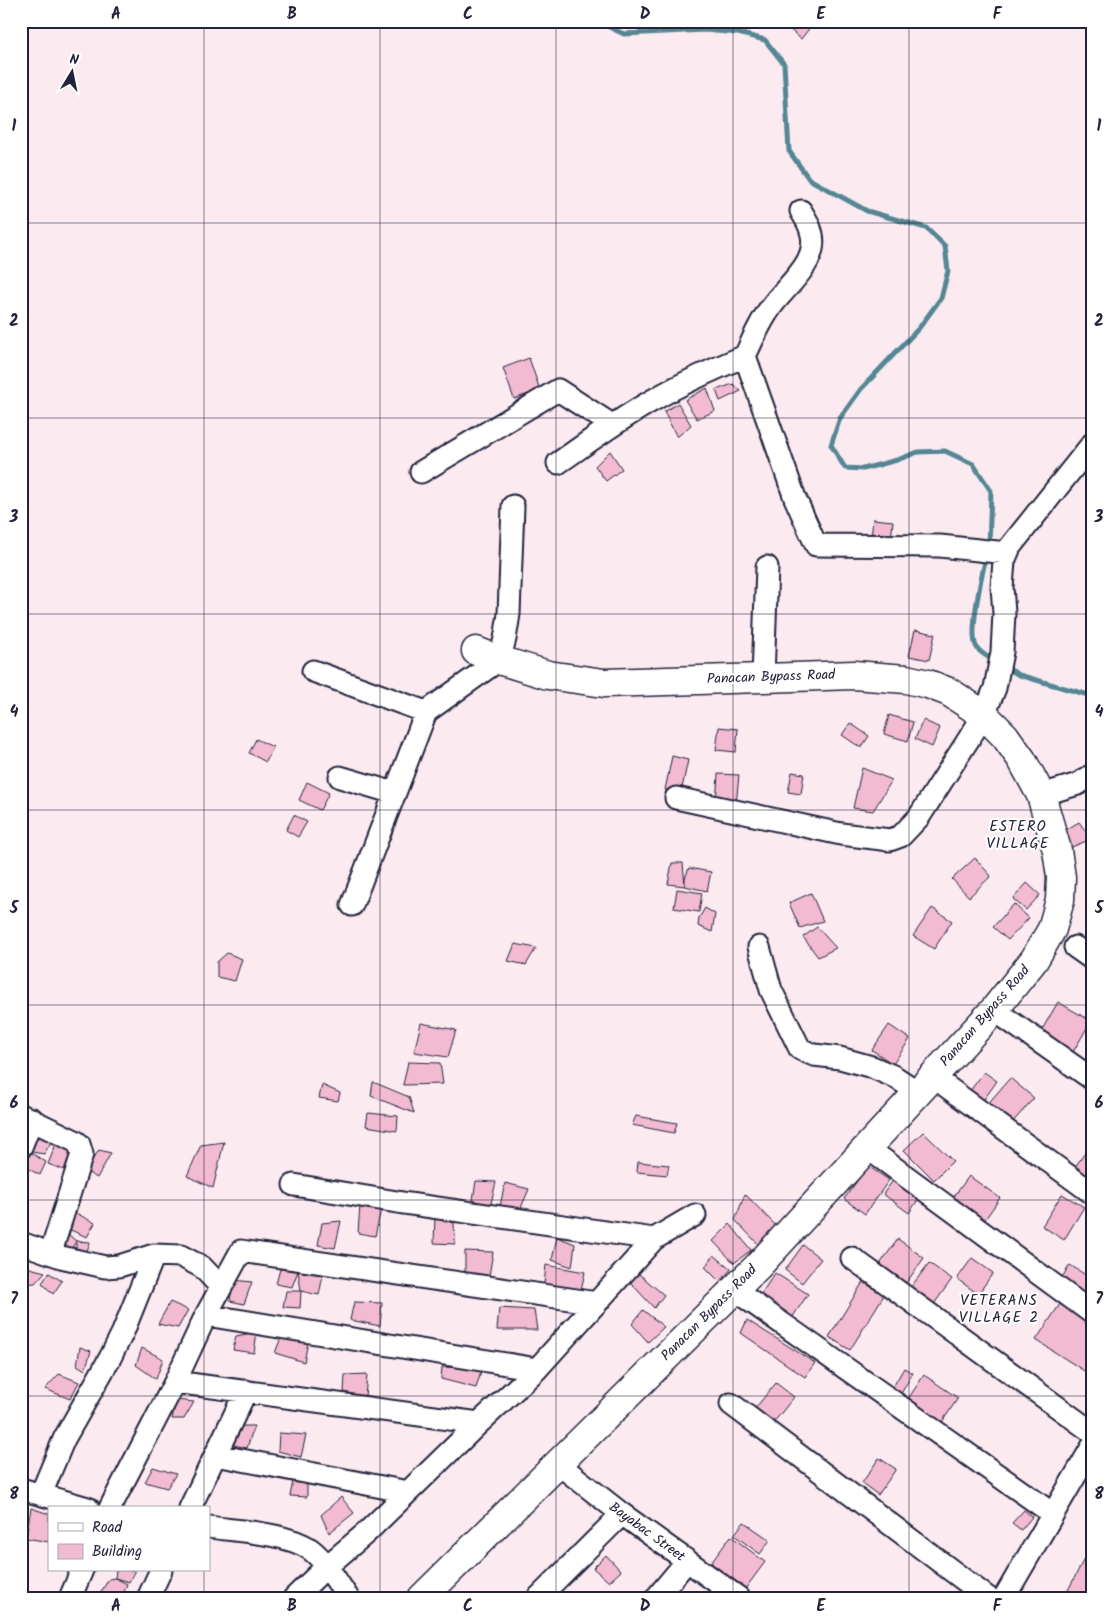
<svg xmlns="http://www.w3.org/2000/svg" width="1113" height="1619" viewBox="0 0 1113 1619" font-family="Kalam,sans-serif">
<rect width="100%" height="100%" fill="#fbebf1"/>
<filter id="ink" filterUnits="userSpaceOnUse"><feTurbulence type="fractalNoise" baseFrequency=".02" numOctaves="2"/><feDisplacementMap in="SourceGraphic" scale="10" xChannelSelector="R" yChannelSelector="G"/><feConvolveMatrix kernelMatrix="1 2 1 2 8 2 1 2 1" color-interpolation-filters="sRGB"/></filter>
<g filter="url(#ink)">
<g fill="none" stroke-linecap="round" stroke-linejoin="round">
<path stroke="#548693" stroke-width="5" d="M603,21L605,25L624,34L705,30L738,33L765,40L784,64L789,151L809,179L867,211L926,228L945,246L948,271L941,298L919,328L861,389L840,418L831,445L845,468L863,469L897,460L918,452L945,451L973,464L991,491L989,546
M986,557C982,573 969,632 976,646C979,653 988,657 994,660
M1004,666L1019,675L1092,696"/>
</g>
<path fill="#f3bbd1" stroke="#22223b" d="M780,21H815L801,39Z
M529,358L540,390L514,399L503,368Z
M733,384L741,391L720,401L716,390Z
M707,388L715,411L697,419L685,400Z
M678,403L691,425L677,437L664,412Z
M610,451L622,469L606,481L595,466Z
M873,519L893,521L891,540L871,538Z
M915,630L935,634L929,660L909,656Z
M889,715L913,722L908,741L884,734Z
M923,720L940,728L932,747L915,739Z
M850,723L869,736L861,748L842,735Z
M719,727L738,729L736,752L716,750Z
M256,739L273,747L266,762L249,753Z
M672,756L688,760L681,793L665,790Z
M862,768L892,780L873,811L853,808Z
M792,772L804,774L801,794L788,792Z
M718,774L739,775L736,805L716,803Z
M307,782L329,793L320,810L299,800Z
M294,815L307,822L298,837L286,830Z
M1079,822L1091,839L1072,847L1057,835Z
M975,858L991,876L969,897L952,879Z
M672,863H683L685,886L668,884Z
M689,868L711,872L707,891L685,886V878Z
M1027,883L1040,895L1026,910L1013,899Z
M677,889L702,893L699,912L674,908Z
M811,893L823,921L800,928L789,903Z
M1014,904L1029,918L1008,940L993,927Z
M705,908L715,914L712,932L698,926L699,918Z
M932,908L952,921L934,949L913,936Z
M817,927L836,948L818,957L803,937Z
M515,944L536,948L526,965L508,961Z
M227,953L242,959L235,981L217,977V962Z
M1058,1002L1091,1021L1073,1052L1040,1033Z
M421,1023L456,1030L448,1057L414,1052Z
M889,1025L910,1039L893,1064L872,1050Z
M408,1062L440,1063L443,1084L403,1085Z
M984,1072L997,1081L980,1105L967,1095Z
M1010,1078L1034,1098L1010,1125L986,1106Z
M373,1082L409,1097L414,1113L371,1096Z
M322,1085L340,1093L338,1101L319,1098Z
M368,1113L398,1116L397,1131L366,1126Z
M636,1116L677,1123L674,1133L632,1125Z
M923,1132L953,1161L934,1180L904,1150Z
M37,1136L51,1142L44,1154L32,1152Z
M224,1142L213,1188L187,1176L201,1145Z
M1092,1143V1189L1070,1174Z
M56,1144L71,1151L64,1170L48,1164Z
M99,1150L111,1153L97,1178L85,1171Z
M31,1153L46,1162L40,1175L23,1166Z
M638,1162L669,1165L667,1175L637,1172Z
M868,1166L889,1180L865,1214L844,1199Z
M969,1176L1000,1198L981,1225L950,1202Z
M895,1178L920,1197L909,1213L883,1194Z
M476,1181L496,1182L490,1207L473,1200Z
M505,1183L529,1189L520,1210L500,1206Z
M745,1194L779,1229L760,1246L735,1220Z
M1062,1194L1084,1207L1064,1240L1042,1226Z
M360,1205H382L375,1236L358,1233Z
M70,1210L95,1223L87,1237L66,1228Z
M435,1215L454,1223L455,1244L434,1243Z
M341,1221L335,1248L318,1245L322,1223Z
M730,1224L751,1250L734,1263L713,1241Z
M61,1228L76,1241L68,1256L56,1253Z
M557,1237L575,1244L572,1267L552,1260Z
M898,1239L924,1258L906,1283L880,1264Z
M76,1241L90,1242L85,1257L76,1254Z
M803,1245L821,1259L802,1283L785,1270Z
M465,1251L493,1252L489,1276L465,1273Z
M714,1255L731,1269L720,1282L705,1267Z
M972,1258L993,1273L978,1294L957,1279Z
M929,1263L952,1279L934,1304L911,1287Z
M546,1265L585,1272L581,1290L544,1284Z
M1070,1265L1092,1279V1290L1086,1299L1059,1282Z
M26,1267L45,1272L35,1283L21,1284Z
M280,1269L298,1271L292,1287L276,1284Z
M298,1271L323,1275L319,1295L301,1291Z
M49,1273L62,1281L53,1294L42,1283Z
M775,1273L808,1294L792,1318L759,1297Z
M639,1274L664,1295L654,1308L630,1282Z
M233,1280L252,1282L244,1304L230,1301Z
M863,1282L884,1295L850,1350L829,1337Z
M286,1291H301L300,1308L283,1307Z
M170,1302L188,1310L178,1328L158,1324Z
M354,1302L382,1303L380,1326L350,1320Z
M1060,1304L1092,1324V1376L1036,1340Z
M499,1308L534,1310L537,1330H497Z
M643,1310L664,1327L648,1342L632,1324Z
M747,1320L815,1363L805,1377L741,1333Z
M257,1332L254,1353L233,1350L236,1336Z
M282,1335L308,1342L304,1362L275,1353Z
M80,1347L91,1351L85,1370L77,1365Z
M142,1348L163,1359L156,1379L136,1365Z
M442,1367L482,1369L476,1388L441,1379Z
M904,1368L913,1373L899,1397L890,1392Z
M59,1374L79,1382L70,1399L45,1389Z
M367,1374L365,1397L344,1392L345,1375Z
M924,1375L958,1398L940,1425L906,1402Z
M776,1383L794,1397L770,1427L752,1412Z
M176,1400L194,1402L184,1419H172Z
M233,1426H254L247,1448L234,1445Z
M279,1433L306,1435L301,1457L278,1451Z
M879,1458L896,1469L878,1495L862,1483Z
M153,1467L176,1474L167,1488L145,1482Z
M293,1481H307V1497L290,1496Z
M341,1497L354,1513L329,1533L321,1515Z
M31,1508L49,1514V1542L26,1538Z
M1024,1510L1032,1517L1021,1530L1012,1523Z
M744,1522L770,1540L760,1554L734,1535Z
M731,1536L765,1562L745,1589L711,1563Z
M606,1555L621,1571L609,1582L593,1568Z
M1084,1559L1092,1563V1598H1064Z
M116,1570H135L129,1582L115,1578Z
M115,1578L127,1584L122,1598H106L99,1595L109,1579Z"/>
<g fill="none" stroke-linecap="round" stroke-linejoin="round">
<defs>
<path id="minor" d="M801,211C804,216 808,222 810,228C823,260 787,284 771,307C760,322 753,339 745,356L795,498L816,545L940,546L1007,553
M558,463C590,441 621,418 655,399C684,382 714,369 745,356
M421,472L558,390L612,425
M313,671L426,712
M763,677L767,567
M340,777L394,793
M1041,795L1078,784L1092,775
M676,798L841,834L890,840L901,836L919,817L984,715L995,688L1002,652L1004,613L1002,587L1004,561L1010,547L1092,444
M352,905L426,712L499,660L505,639L509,614L513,506
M759,947L771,990L800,1049L814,1055L840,1058L872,1067L895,1077L918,1092
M1075,947L1092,959
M994,1010L1092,1079
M932,1076L1092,1193
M21,1115L75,1141L79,1144L82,1154L51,1252
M21,1147L32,1119
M866,1147L1092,1313
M294,1185L403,1203L654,1239
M21,1243L61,1257L105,1267L119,1266L154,1255L181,1256L202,1267L221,1287
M852,1258L1092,1432
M733,1289L1053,1514
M206,1315L537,1369
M175,1382L479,1423
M731,1404L988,1598
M216,1455L408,1492
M557,1463L622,1514L739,1598
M21,1489L88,1508
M41,1494L64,1439L110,1358L123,1332L154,1255
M110,1508L175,1382L206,1315L241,1251L597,1303
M190,1508L246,1391
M209,1527C237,1531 286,1533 310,1549C326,1561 337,1582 348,1598
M70,1598L82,1570
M148,1598L161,1570
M294,1598L326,1567L366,1533L479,1423L537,1369L654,1239L695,1215
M538,1598L622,1514
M656,1598L687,1561
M1004,1598L1092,1447"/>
<path id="secondary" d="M422,1598L758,1266L994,1010L1034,960L1052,929L1060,900L1061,877L1057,850L1041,795L1022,760L1005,736L984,715L949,692L928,684L906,679L854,675L604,683L548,675L499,660L476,651"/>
</defs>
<use href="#minor" stroke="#22223b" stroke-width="25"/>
<use href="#secondary" stroke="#22223b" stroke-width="31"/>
<use href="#minor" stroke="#fff" stroke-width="21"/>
<use href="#secondary" stroke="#fff" stroke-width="28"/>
</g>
</g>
<path fill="none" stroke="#22223b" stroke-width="1" stroke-opacity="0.55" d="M204,21V1508M380,21V1598M556,21V1598M733,21V1598M909,21V1598M21,223H1092M21,418H1092M21,614H1092M21,810H1092M21,1005H1092M21,1200H1092M21,1396H1092M204,1570V1598"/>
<g text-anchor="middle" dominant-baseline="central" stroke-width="4" stroke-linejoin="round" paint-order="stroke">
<g font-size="14" fill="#22223b" stroke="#fff">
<text transform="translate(771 677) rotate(-2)">Panacan Bypass Road</text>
<text transform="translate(985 1016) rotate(-49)">Panacan Bypass Road</text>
<text transform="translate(709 1313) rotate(-45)">Panacan Bypass Road</text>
<text transform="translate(647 1532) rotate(36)">Bayabac Street</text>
</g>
<g font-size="15" letter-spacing="1" fill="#22223b" stroke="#fff">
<text x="1018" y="827">ESTERO<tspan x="1018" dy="17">VILLAGE</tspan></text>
<text x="999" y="1301">VETERANS<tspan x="999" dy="17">VILLAGE 2</tspan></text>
</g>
</g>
<rect width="1113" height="1619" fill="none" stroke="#fff" stroke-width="55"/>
<rect x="48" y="1506" width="162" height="65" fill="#ffffff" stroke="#a7a7b1"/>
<rect x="58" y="1523" width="25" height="8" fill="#ffffff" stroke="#a7a7b1"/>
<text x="92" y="1532" font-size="15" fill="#22223b">Road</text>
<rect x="58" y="1544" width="25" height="15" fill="#f3bbd1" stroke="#a7a7b1"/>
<text x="92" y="1556" font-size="15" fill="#22223b">Building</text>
<g transform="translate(72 72) rotate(10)" stroke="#ffffff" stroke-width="4" paint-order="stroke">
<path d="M0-4L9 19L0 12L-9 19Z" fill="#22223b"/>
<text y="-8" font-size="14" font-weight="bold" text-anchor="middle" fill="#22223b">N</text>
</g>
<rect x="28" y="28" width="1058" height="1564" fill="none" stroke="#22223b" stroke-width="2"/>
<g font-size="16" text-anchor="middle" font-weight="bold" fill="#22223b">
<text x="116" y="19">A</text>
<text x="292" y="19">B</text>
<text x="468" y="19">C</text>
<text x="645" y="19">D</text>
<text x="821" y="19">E</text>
<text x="997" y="19">F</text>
<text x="14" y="131">1</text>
<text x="1099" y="131">1</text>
<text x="14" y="326">2</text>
<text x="1099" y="326">2</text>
<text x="14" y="522">3</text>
<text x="1099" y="522">3</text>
<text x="14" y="717">4</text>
<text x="1099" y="717">4</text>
<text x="14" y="913">5</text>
<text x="1099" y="913">5</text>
<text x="14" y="1108">6</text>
<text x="1099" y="1108">6</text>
<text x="14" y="1304">7</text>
<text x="1099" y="1304">7</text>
<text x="14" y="1499">8</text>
<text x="1099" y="1499">8</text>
<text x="116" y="1611">A</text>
<text x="292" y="1611">B</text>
<text x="468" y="1611">C</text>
<text x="645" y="1611">D</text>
<text x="821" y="1611">E</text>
<text x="997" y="1611">F</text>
</g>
</svg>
